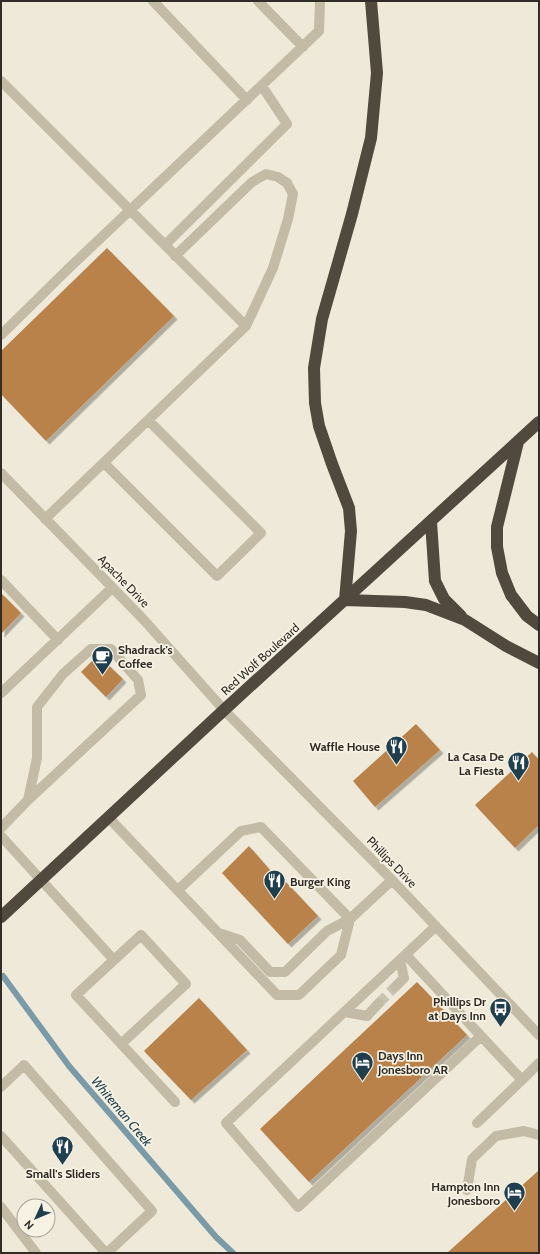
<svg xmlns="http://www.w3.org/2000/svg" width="540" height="1254" viewBox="0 0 540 1254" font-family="Cabin,sans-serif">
<defs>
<filter id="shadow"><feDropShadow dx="3.5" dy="3.5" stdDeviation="0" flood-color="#0004"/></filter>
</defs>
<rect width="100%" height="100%" fill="#eee9d8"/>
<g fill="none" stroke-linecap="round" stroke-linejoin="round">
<path stroke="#7a9aa7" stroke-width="6" d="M3,976L69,1066L216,1237L233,1253"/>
</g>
<path fill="#b9824b" filter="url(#shadow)" d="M107,248L174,316L46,441L1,394V351Z
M1,593L21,613L1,634Z
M98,655L123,679L106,697L81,672Z
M416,724L440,750L375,807L353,781Z
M532,752L539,760V825L515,848L475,805Z
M249,846L283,885L286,882L318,916L288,944L222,873Z
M417,982L467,1035L309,1182L260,1129Z
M199,998L247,1050L191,1100L144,1051Z
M538,1171L539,1172V1253H447Z"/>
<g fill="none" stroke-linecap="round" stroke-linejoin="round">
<path stroke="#c8c3b4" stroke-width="10" stroke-dasharray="10 5" stroke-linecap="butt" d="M379,1003L395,987"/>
<path stroke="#c4bba6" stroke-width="10" d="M153,1L247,100
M258,1L303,47
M1,81L246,326L45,519
M165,245L287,124L262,86
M175,256L252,182L266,174L278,177L287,183L293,194L288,219L273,268L246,326
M1,335L68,269L319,31L320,1
M104,463L217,576L261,533L148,420
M1,473L143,619L224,710L392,880L539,1035
M1,580L58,640
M1,693L112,588
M109,818L277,995H299L341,955L350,919
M1,828L28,800L141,695L138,680L111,649H91L63,674L37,707V758L28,800
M1,836L114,960L76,995L175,1102
M178,890L241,831L261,827L350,919
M436,926L226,1123L298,1207L481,1036L522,1080L539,1063
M222,934L240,940L270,972H285L327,931L350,919L392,880
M406,955L481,1036
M114,960L141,935L186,984L121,1044
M395,987L404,978L400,960
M345,1012L367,1016L379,1003
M1,1087L24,1065L152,1211L107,1253
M477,1123L522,1080
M1,1136L106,1253
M467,1190L472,1159L496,1136L524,1131L539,1135
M1,1207L36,1253"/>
<path stroke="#51493e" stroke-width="12" d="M518,442L497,527V547L502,573L511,595L527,616L539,625
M431,522L435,581L444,599L461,616
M345,600L351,531L349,508L332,464L319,426L315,403L314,368L322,319L352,214L371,138L377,73L371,1
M345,600L405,602L426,605L465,620L506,646L539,663
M1,917L224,710L539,422"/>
</g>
<defs>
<symbol id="cafe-pin" viewBox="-11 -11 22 30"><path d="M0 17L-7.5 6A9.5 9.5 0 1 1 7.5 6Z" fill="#203f4e" stroke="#f6f2e4"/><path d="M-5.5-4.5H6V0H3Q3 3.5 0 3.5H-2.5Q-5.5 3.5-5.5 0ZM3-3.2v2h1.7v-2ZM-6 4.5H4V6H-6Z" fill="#fff"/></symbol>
<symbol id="restaurant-pin" viewBox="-11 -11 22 30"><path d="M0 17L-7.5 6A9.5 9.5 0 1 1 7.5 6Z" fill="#203f4e" stroke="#f6f2e4"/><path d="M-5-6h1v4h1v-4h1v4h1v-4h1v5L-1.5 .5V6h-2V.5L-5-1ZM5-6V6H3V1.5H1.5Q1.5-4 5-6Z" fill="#fff"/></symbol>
<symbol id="bus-pin" viewBox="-11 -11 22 30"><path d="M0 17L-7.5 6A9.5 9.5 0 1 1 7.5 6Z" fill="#203f4e" stroke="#f6f2e4"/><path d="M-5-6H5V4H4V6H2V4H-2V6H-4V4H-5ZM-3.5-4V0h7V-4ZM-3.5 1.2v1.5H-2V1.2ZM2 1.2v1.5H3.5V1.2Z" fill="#fff"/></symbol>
<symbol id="hotel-pin" viewBox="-11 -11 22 30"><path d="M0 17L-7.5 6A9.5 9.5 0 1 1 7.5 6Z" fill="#203f4e" stroke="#f6f2e4"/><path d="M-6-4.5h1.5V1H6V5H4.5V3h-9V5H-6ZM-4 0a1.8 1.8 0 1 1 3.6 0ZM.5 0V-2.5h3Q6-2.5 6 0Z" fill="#fff"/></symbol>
</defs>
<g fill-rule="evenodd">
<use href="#cafe-pin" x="90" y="644" width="25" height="34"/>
<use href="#restaurant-pin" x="384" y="734" width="25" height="34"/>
<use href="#restaurant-pin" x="506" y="750" width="25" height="34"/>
<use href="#restaurant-pin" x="262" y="868" width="25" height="34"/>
<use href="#bus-pin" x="488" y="996" width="25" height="34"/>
<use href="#hotel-pin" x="350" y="1050" width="25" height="34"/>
<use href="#restaurant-pin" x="50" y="1134" width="25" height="34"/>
<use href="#hotel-pin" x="502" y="1180" width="25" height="34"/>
</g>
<g text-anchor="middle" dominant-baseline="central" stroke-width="3.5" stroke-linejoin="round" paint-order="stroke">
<g font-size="12" fill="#312c26" stroke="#f6f2e4">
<text transform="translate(124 581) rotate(46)">Apache Drive</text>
<text transform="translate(260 659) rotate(-42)">Red Wolf Boulevard</text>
<text transform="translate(392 862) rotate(46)">Phillips Drive</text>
</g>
<g font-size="12" font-weight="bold" fill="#312c26" stroke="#f6f2e4" text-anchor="end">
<text x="118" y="649" text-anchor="start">Shadrack's<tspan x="118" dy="14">Coffee</tspan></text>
<text x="380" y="746">Waffle House</text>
<text x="504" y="756">La Casa De<tspan x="504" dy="14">La Fiesta</tspan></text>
<text x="290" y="881" text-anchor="start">Burger King</text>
<text x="486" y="1001">Phillips Dr<tspan x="486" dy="14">at Days Inn</tspan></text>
<text x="378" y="1055" text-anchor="start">Days Inn<tspan x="378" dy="14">Jonesboro AR</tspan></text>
<text x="63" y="1173" text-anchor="middle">Small's Sliders</text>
<text x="500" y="1186">Hampton Inn<tspan x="500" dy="14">Jonesboro</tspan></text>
</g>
<g font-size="13" font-style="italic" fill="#203f4e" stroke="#f6f2e4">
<text transform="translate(122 1111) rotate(50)">Whiteman Creek</text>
</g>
</g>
<rect width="540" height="1254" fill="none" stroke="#312c26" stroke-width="4"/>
<g transform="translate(36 1218) rotate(226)"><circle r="19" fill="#f6f2e4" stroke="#a7a398"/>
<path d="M0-3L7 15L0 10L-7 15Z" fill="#203f4e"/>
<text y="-6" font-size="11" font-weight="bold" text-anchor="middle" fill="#312c26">N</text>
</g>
</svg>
